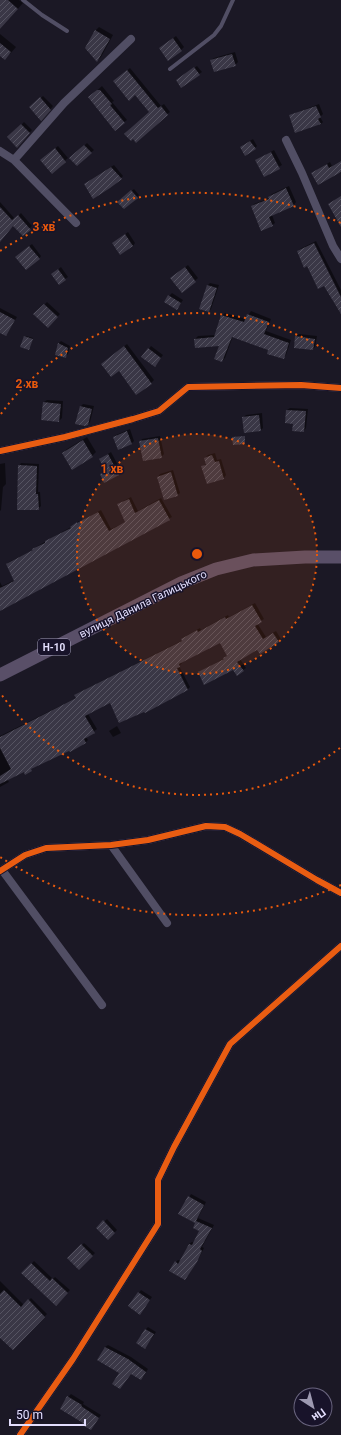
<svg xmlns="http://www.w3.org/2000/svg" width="341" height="1435" viewBox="0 0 341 1435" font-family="Roboto,sans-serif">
<defs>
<pattern id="building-hatch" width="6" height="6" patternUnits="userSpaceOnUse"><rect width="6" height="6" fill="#3a3746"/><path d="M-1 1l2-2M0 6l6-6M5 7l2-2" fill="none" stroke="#565462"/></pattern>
</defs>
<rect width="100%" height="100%" fill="#1b1825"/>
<path fill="#0007" d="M0,0H19L23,3L0,29Z
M99,27L113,35L101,57L97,61L95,31Z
M0,34L16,47L10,54L0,55Z
M176,36L184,47L181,50L163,46Z
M235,52L238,62L235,65L211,60L214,58Z
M197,66L202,72L199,74L179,78Z
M130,68L161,106L164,104L170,112L167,114L151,112L135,94L117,79Z
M102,86L114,101L112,102L127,120L124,122L92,95Z
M43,96L53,106L41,120L33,105Z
M319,104L323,114L320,117L323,122L321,124L296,132L291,116L293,114Z
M24,122L32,130L18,146L9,137Z
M253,139L257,146L255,148L243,145Z
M87,143L94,150L77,165L71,158Z
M58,146L68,158L52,172L44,158Z
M274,150L282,165L264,175L257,160Z
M341,161V174L339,171H315L330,162L332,166Z
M114,165L123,176L121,178L87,182Z
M289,186L296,202L294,205L272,215L275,223L272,225L252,207L254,204L269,198L272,194Z
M134,189L139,195L137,197L121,199Z
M0,202L15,219L21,213L32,226L23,235L14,224L0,240Z
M128,232L135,243L133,246L116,241Z
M316,241L341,290V312L324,285L298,251L300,249Z
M32,244L41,256L39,259L19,254Z
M188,265L198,278L182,292L174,276Z
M61,267L68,277L65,279L55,272Z
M210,283L219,285L211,309L209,311L200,309L208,285Z
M172,293L183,300L177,309L169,296Z
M47,302L60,314L48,326L35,314Z
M0,308L17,317L6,335L0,332Z
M251,311L271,319L266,331L291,340L286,355L283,358L269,350L233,336L225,358L222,361L221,345L195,339L198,336L216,335L222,316L225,313L246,319Z
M299,334L317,336L315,347L313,349L296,336Z
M26,336L33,338L30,346L25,337Z
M61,341L70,346L68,354L65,357L59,343Z
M127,344L154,380L151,383L102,364Z
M151,346L163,355L157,363L143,357Z
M47,400L63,401L62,418L59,421L44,402Z
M83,404L94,406L90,422L88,424L80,407Z
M290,408L308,409L306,428L304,431L294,423L287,410Z
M262,413L263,428L261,430L243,418L246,415Z
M130,429L134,441L132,443L114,437L116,435Z
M160,436L164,454L161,457L140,442L142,439Z
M87,437L96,452L92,456L63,453L67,449Z
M111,452L121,471L118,474L101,475L107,471L100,459Z
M215,453L217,460L221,459L226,475L224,478L208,483L203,467L207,463L205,458L208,455Z
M5,463L6,484L3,487L1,510L0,511V464Z
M21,463L39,464L38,492H40L41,506L38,509L19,466Z
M173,470L180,493L177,495L158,477L160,474Z
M131,497L138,511L161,498L172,517L0,610V582L2,586L15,580L7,564L9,562L34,550L36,547L71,527L79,521L80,522L101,510L111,529L126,522L118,504Z
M255,603L264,619L257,623L266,637L276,631L281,639L260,653L258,649L240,659L246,668L243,670L233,669L199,672L225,658L228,655L220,641L181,662L182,663L179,666L190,687L187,690L111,702L88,714L97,729L86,737L88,740L85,743L34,767L25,773L24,771L7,779L9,782L0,787V736L76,698L75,695L78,693L183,640L182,639L184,637L200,628L201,630L228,615L229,617Z
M117,726L121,733L113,737L109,731Z
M191,1194L206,1202L198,1218L214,1225L202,1247L204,1248L199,1258L187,1276L176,1262L178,1260L181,1261L189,1244L192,1242L195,1243L201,1231L196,1222L180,1213Z
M107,1219L117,1230L108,1239L97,1228Z
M84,1243L95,1253L79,1269L69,1258Z
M34,1261L53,1279L55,1277L70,1290L56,1304L23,1273Z
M0,1281L24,1305L31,1298L47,1314L13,1349L0,1336Z
M141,1290L152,1297L142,1311L129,1306Z
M148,1327L156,1332L147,1345L146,1329Z
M108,1345L131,1357L148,1369L143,1377L131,1373L120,1388V1373L105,1347Z
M71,1394L84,1402L83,1404L101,1415L91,1429L84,1423L68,1397Z"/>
<path fill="url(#building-hatch)" d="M0,0H8L18,9L0,29Z
M95,30L110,39L97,62L85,48Z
M173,38L182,51L168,61L159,48Z
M0,43L11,52L5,60L0,56Z
M232,54L236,66L214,72L210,60Z
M194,67L200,75L181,88L176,80Z
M127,70L158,108L161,106L168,115L136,143L133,139L131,141L124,134L149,112L135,95L129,101L113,81Z
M97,90H100L112,104L110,105L125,123L115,131L88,97Z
M40,97L51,110L41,121L29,107Z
M316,106L321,117L318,119L321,124L295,133L289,115Z
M21,124L30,133L17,148L7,137Z
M250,141L256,149L245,156L240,147Z
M84,145L92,153L77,166L69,158Z
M55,148L66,162L52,174L40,160Z
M271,152L280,169L264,177L255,160Z
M341,161V172L318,185L311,173L327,164L329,168Z
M111,167L122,179L110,188L93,199L84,184Z
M286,188L294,206L269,217L273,226L261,231L251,206L269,199L268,197Z
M131,190L138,198L124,209L117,202Z
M341,196V227L328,204Z
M0,207L12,220L18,215L31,230L23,236L13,226L0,242Z
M125,234L133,246L120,255L112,243Z
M314,243L341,297V314L324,286L318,289L307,266L304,268L297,251Z
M29,246L40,259L26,270L15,257Z
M185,267L196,282L182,293L170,278Z
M58,269L66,280L59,285L51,274Z
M207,285L217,288L209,312L199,309Z
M168,295L181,303L177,310L164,302Z
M44,304L58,317L48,328L33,314Z
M0,312L15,320L6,336L0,333Z
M247,314L269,322L264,334L289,343L284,359L267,354L268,350L232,337L222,362L214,359L219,346L195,348L194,339L214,337L221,315L244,322Z
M24,336L33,339L29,350L20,347Z
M295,336L315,339L313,350L294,348Z
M58,343L68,348L66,358L55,355Z
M124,346L152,384L136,395L119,371L111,377L101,364Z
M148,348L161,358L155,367L141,357Z
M43,402L61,404L59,422L41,420Z
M80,406L92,409L88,425L85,426L75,424Z
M286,410L306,411L304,432L292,431L293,424L285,423Z
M259,415L261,431L244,433L242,417Z
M127,431L132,444L118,450L113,437Z
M245,436V444L233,445L232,437Z
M158,438L162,458L143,461L139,441Z
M83,440L93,457L72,470L62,453Z
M108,454L119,475L104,483L100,474L106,471L99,459Z
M212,455L215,462L219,461L224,479L207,484L201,466L206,465L204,458Z
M18,465L37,466L36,494H38L39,510H17Z
M171,472L178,496L164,500L157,477Z
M129,499L135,513L159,500L170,520L0,611V588L14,581L6,564L33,550L32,549L45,543V541L71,528L70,527L77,522V523L98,512L109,531L125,522L117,504Z
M252,605L262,622L255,626L263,639L273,633L279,642L260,654L257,650L237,662L244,671L237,676L233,670L204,685L198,672L224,659L223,658L227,656L220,643L179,664L180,667L177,668L188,690L145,713L144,712L119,723L110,703L85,716L95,733L84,739L86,743L70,752L69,751L31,769L32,771L25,775L24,772L0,784V776L11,769L0,748V737L76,698L74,695L182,641L181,639L197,630L198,632L225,617L226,619Z
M188,1196L204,1205L196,1221L212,1228L200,1249L202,1251L197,1262L185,1280L169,1271L175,1261L178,1264L189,1244L192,1245L199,1231L193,1228L195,1223L178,1214Z
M103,1220L115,1233L108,1240L96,1228Z
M81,1244L93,1256L79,1270L67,1258Z
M31,1263L50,1281L52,1278L68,1293L56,1306L21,1273Z
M4,1290L21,1307L28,1299L45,1317L13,1350L0,1338V1294Z
M138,1292L150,1300L140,1315L128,1306Z
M145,1329L154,1334L145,1349L136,1343Z
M105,1347L128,1359L146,1372L141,1380L131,1374L120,1389L112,1384L119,1373L97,1360Z
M67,1396L82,1405L81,1406L99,1418L91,1430L82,1425L83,1423L60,1409Z"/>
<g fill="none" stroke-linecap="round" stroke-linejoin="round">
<path stroke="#514e64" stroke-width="4" d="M23,0L42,15L67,31
M170,69L214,35L221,26L233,0"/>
<path stroke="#514e64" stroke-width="8" d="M286,140L302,173L333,246L341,259
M0,151L14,160L76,223
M14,160L64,103L131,39
M0,451L65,437L133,419L159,411L188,387L301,385L341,388
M111,845L167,923
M2,870L102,1005
M0,871L25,855L46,848L111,845L148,840L206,826L225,827L240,834L317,880L341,893
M20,1435L73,1359L158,1224V1180L174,1147L230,1044L341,946"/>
<path stroke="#594f68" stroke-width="13" d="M0,675L181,583L216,569L253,560L305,557H341"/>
<defs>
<path id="cycleway" d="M0,451L65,437L133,419L159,411L188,387L301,385L341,388
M0,871L25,855L46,848L111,845L148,840L206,826L225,827L240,834L317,880L341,893
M20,1435L73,1359L158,1224V1180L174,1147L230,1044L341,946"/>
</defs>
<use href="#cycleway" stroke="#18132a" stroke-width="8"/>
<use href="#cycleway" stroke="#e95d12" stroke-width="6"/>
</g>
<circle cx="197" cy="554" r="120" fill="#e8590c" fill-opacity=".12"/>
<g fill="none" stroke="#e8590c" stroke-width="2" stroke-dasharray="2 4">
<circle cx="197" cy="554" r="120"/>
<path d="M340 748A241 241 0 0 1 1 694M1 414A241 241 0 0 1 340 360"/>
<path d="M341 885A361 361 0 0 1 0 857M0 251A361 361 0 0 1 341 223"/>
</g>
<g text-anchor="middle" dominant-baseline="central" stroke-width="3" stroke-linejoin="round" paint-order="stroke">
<rect fill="#18132a" stroke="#a6a1be" stroke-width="1" x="38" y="639" width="32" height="16" rx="3"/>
<g font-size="10" font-weight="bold" fill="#e3defd">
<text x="54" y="647">Н-10</text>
</g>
<g font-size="11" fill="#e3defd" stroke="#18132a">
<text transform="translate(143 604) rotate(-26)">вулиця Данила Галицького</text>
</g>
</g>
<circle cx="197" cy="554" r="6" fill="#e8590c" stroke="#18132a" stroke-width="2"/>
<g font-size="12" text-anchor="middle" font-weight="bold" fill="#e8590c" stroke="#18132a" stroke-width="3" stroke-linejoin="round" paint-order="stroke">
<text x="44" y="231">3 хв</text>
<text x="27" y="388">2 хв</text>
<text x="112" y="473">1 хв</text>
</g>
<g transform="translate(313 1407) rotate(144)"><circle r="19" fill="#18132a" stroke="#69647e"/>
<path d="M0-3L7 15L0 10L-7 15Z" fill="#9d99b1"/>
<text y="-6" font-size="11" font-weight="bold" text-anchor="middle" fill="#e3defd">Пн</text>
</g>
<path d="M10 1419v6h75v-6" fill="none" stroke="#e3defd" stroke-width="2"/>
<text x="16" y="1419" font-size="12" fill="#e3defd" stroke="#18132a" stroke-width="3" paint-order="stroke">50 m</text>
</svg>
